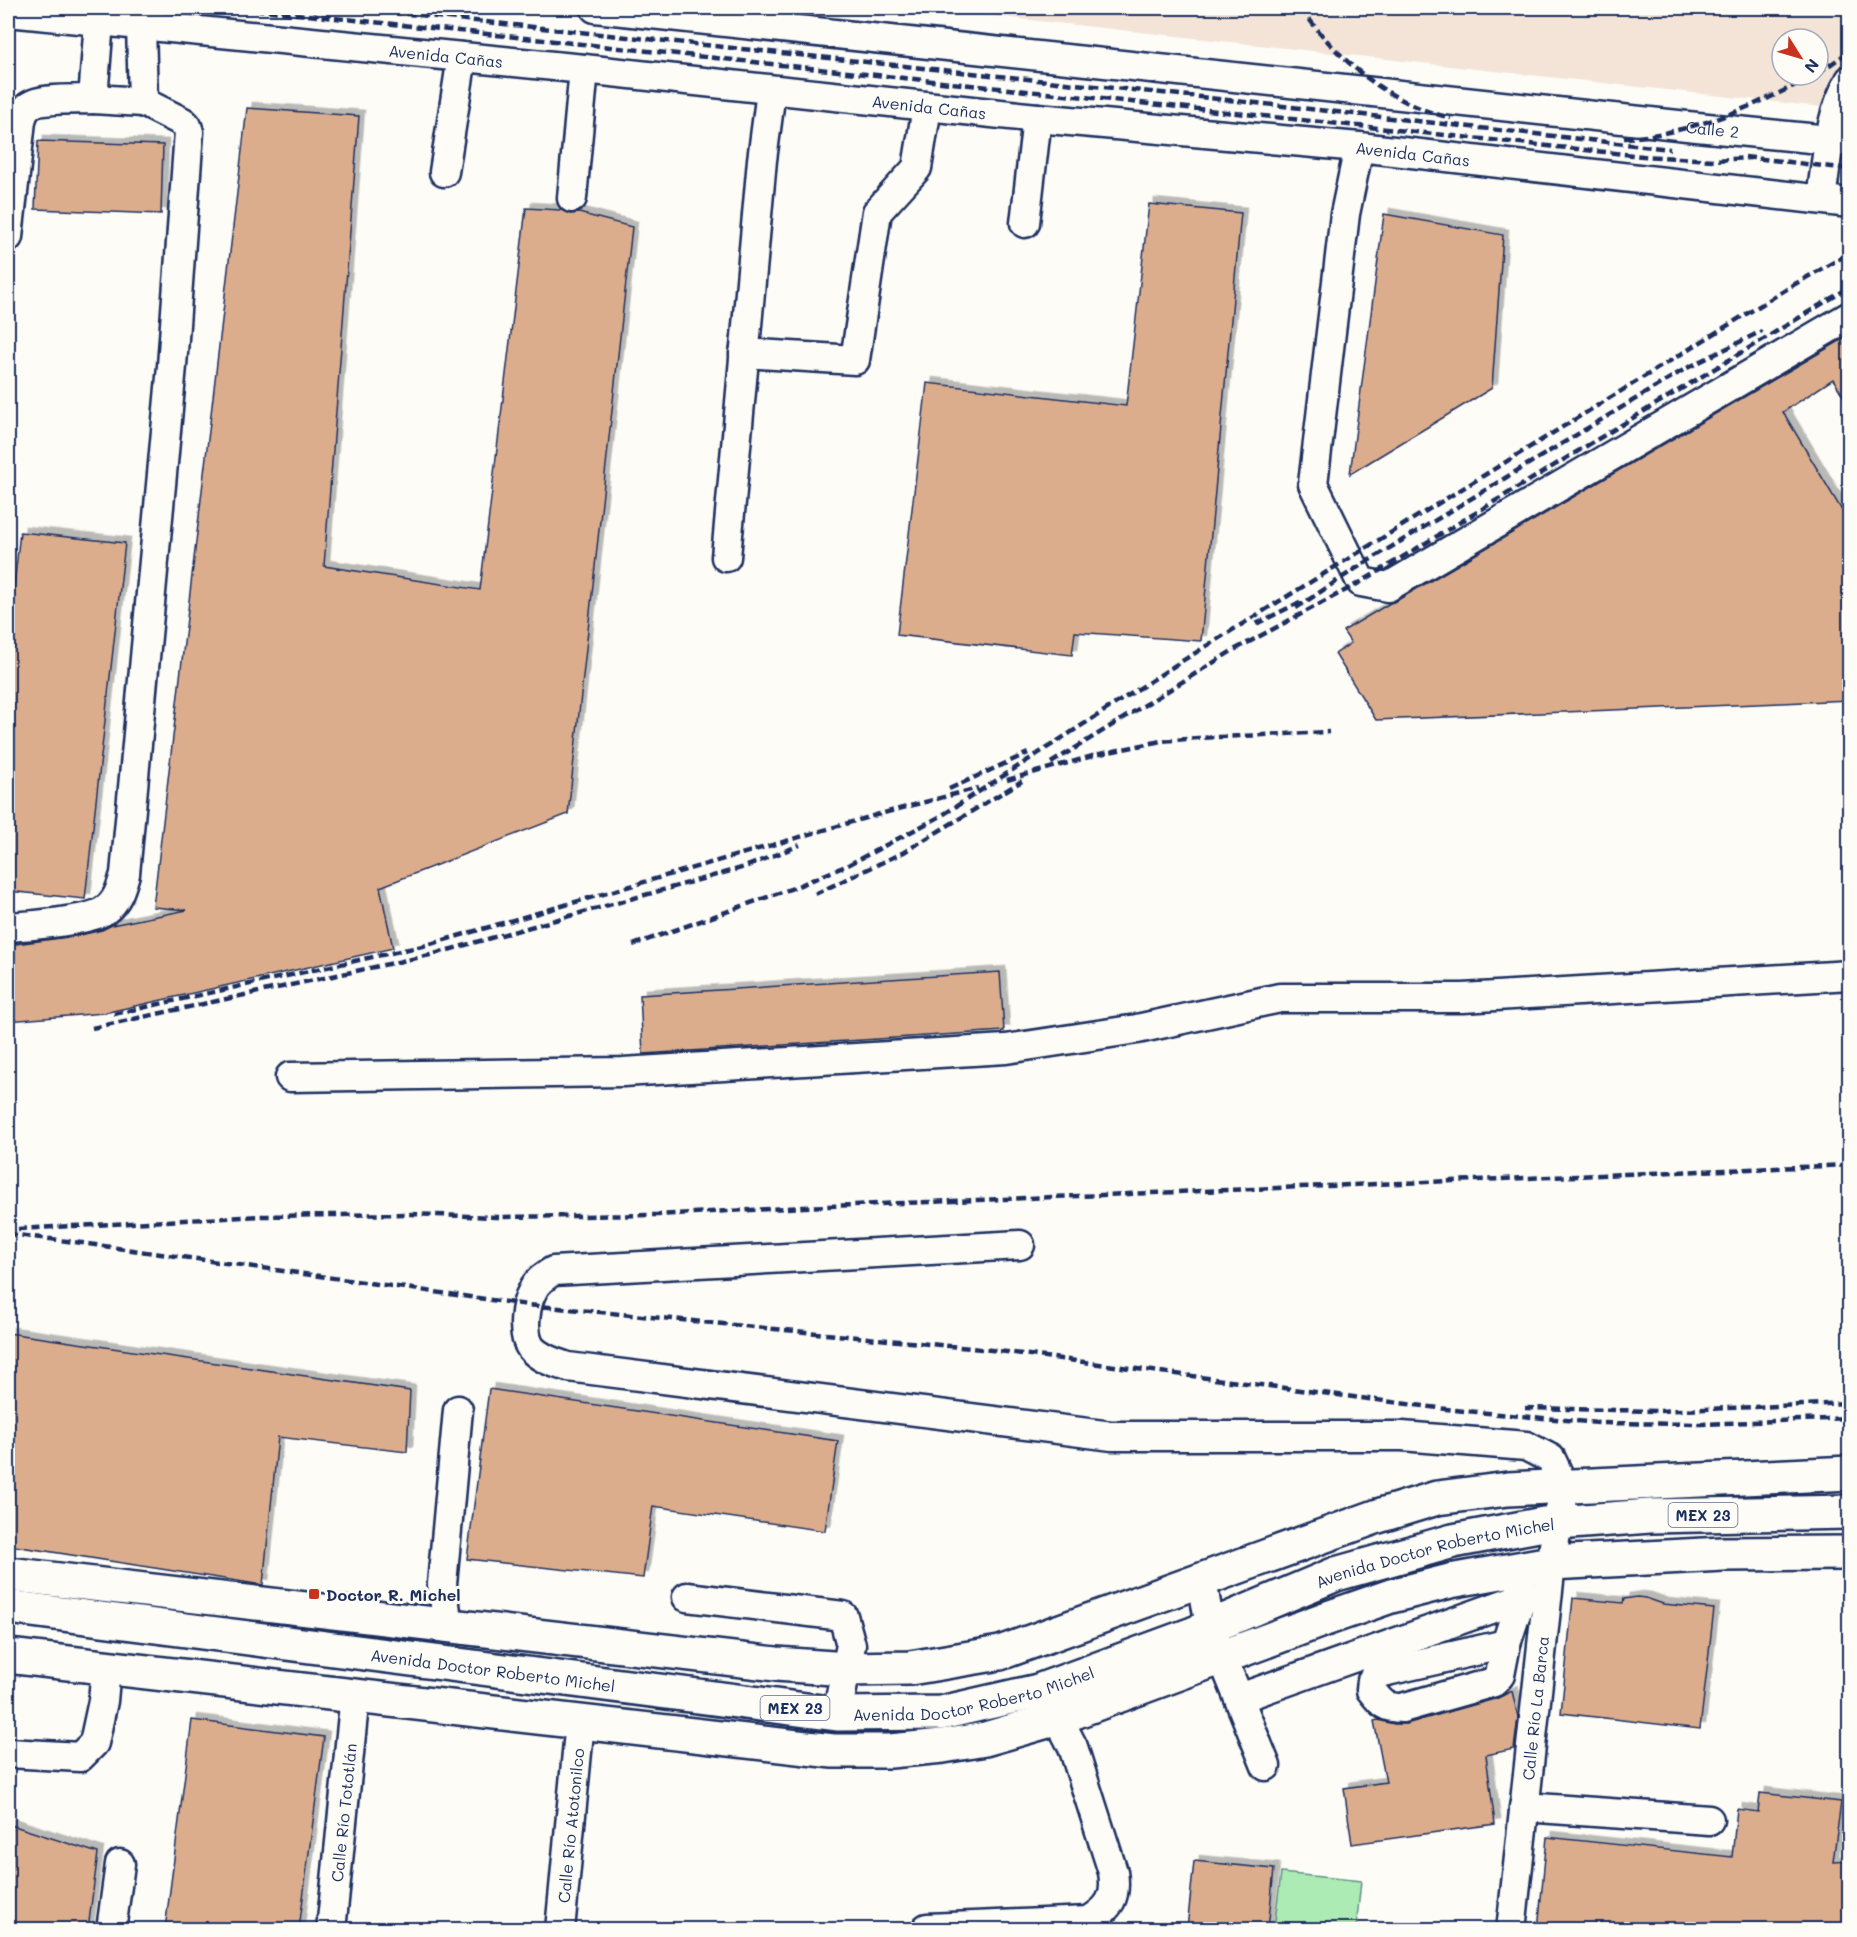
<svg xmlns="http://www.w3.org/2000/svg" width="1857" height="1937" viewBox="0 0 1857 1937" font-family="Mali,sans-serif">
<defs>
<filter id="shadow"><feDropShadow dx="5.5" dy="-5.5" stdDeviation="0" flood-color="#0004"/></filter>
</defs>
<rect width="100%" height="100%" fill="#fdfcf7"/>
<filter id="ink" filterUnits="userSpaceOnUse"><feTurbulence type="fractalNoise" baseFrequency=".0167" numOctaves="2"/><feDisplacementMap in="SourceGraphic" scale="12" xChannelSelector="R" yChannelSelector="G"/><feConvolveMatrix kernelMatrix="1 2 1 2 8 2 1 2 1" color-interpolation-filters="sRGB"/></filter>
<g filter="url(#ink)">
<path fill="#f3e4d7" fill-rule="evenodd" d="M921,8H1849V110ZM1782,39H1818V75H1782Z"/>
<path fill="#acecb4" stroke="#648e89" stroke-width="1.5" d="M1281,1873L1361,1881L1356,1929H1274Z"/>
<path fill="#dcad8d" stroke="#1b2f5e" stroke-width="1.5" filter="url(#shadow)" d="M247,108L359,116L324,566L480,590L526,208L561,210L570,214L579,213L632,227L568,814L380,887L393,948L104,1013L8,1021V945L76,936L102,930L112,925L187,910L153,907Z
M38,141L163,145L161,214L35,209Z
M1149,204L1241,213L1201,641L1075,632L1072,655L897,635L927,383L1126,406Z
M1384,214L1503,235L1492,388L1350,474Z
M1850,335V407L1833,379L1783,412L1850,524V700L1376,720L1335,654L1351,643L1343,631L1390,603L1396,601Z
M20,532L125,543L85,899L8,891V640Z
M1000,972L1004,1031L643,1054L640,995Z
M8,1333L410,1391L407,1452L278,1437L263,1585L8,1545Z
M489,1389L838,1441L825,1531L653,1506L643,1578L467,1559Z
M1637,1597L1646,1598L1663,1604L1714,1609L1700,1729L1561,1713L1573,1598L1623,1603L1624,1599Z
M1512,1691L1518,1717L1514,1749L1486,1755L1495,1824L1352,1844L1344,1788L1386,1782L1374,1721L1378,1720L1394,1724H1406L1498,1698Z
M192,1720L324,1737L299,1929H165Z
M1760,1793L1841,1802L1833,1862L1850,1861V1929H1538L1547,1837L1732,1857L1737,1809L1758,1812Z
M8,1824L98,1853L88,1929H8Z
M1194,1861L1274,1869L1268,1929H1187Z"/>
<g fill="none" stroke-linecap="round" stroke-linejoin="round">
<defs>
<g id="minor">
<path id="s1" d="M595,8L1687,126L1850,142"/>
<path id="s2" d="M8,12L584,69L1037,118L1359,147L1850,203"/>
<path d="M93,99L143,102"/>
<path d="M1359,147L1345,214L1313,484L1361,582L1388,587L1850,316"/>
<path d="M444,172L462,57"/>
<path d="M572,198L584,69"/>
<path d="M1821,199C1827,159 1829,116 1850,80"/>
<path d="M1025,223L1037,118"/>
<path d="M8,237L21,121C22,117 24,111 27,108C37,97 77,100 93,99L99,21"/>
<path d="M744,353L855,360L877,212L917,168L927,107"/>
<path d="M726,557L762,160L771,91"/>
<path d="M8,927C28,926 90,921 105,910C117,902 121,888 125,874L172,366L189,132L187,126L183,122L143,102L141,25"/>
<path d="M290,1077L623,1072L1006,1049L1137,1029L1280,998H1463L1850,975"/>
<path d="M1020,1245L553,1271C545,1276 537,1281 533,1290C525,1304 521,1334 531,1348C540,1359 556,1363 568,1367L1112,1436H1402L1526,1446L1551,1459L1564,1487L1551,1563L1511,1930"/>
<path d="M1202,1580L1210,1627L1266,1766"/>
<path d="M687,1597L843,1616L851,1645L837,1714"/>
<path d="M448,1625L442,1584L458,1410"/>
<path d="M1506,1644L1378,1673L1372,1680L1371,1690C1382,1704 1385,1708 1402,1708L1494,1682L1500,1675L1506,1644L1521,1598"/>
<path d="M1240,1698L1521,1598V1585"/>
<path d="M8,1753L80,1757L94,1743L103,1701L106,1668"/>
<path d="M1524,1807L1709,1820"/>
<path d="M927,1928L1089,1921C1110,1908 1117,1897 1113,1872L1073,1747L1058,1718"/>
<path d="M111,1930L120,1864"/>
<path id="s3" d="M331,1930L355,1695"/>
<path id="s4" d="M560,1930L580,1721"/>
</g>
<g id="major">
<path d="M8,1574L776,1664L847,1669L910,1668L1000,1653L1378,1516L1437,1498L1508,1489L1850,1473"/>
<path id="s5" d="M8,1607L837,1714L941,1713L1038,1691L1193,1634L1336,1574L1453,1541L1544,1524L1650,1516L1850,1512"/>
<path d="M8,1656L833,1751H890L943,1746L985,1739L1058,1718L1325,1619L1391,1596L1450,1581L1551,1563L1723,1554L1850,1553"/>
</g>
</defs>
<use href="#minor" stroke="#1b2f5e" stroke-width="33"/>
<use href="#major" stroke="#1b2f5e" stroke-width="38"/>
<use href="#minor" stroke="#fdfcf7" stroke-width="28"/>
<use href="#major" stroke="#fdfcf7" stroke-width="33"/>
<path stroke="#1b2f5e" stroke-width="4.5" stroke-dasharray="9 4.5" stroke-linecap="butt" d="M241,8L1643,156L1713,160L1751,158
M352,8L1228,100L1670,149
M1301,8C1338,60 1387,103 1451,118
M1818,73L1850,51
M1624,138C1687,135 1760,105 1814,75
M1745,157L1850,169
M1296,608L1355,569L1685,369L1762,331
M1256,624L1302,601
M1051,763L1232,651L1361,582L1850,287
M1007,780L1100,754L1161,741L1198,738L1329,732
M949,789L1028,753
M815,894L904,852L1022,781
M633,945L793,888L848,865L941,816L1174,666L1795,284L1850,253
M114,1014L427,945L876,815L978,788
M92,1028L430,955L745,867L800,845
M18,1229L261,1216L409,1214L496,1217L657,1215L804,1207L1850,1165
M8,1234L67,1241L528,1305L991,1350L1454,1410L1599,1423L1702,1424L1850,1418
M1525,1408L1658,1411L1850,1403"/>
</g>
</g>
<rect fill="#c8321e" stroke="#fdfcf7" stroke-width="2" x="308" y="1588" width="12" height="12" rx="3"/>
<g text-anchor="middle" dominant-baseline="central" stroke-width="6" stroke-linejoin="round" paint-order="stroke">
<g fill="#fdfcf7" stroke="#5f6c8c" stroke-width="1.5">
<rect x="1668.5" y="1503" width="69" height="24" rx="4.5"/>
<rect x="760.5" y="1696" width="69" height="24" rx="4.5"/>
</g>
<g font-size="15" font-weight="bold" fill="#1b2f5e">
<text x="1703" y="1515">MEX 23</text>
<text x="795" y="1708">MEX 23</text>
</g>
<g font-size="16" fill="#1b2f5e" stroke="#fdfcf7">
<text stroke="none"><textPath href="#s2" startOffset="440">Avenida Cañas</textPath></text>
<text stroke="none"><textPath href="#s2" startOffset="926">Avenida Cañas</textPath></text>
<text stroke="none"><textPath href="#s1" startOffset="1124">Calle 2</textPath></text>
<text stroke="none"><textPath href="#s2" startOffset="1412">Avenida Cañas</textPath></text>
<text stroke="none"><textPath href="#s5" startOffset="1461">Avenida Doctor Roberto Michel</textPath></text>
<text stroke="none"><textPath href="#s5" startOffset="489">Avenida Doctor Roberto Michel</textPath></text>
<text stroke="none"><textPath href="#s5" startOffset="975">Avenida Doctor Roberto Michel</textPath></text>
<text transform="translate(1535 1708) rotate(-84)">Calle Río La Barca</text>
<text stroke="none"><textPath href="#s3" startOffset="118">Calle Río Tototlán</textPath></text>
<text stroke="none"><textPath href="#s4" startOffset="105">Calle Río Atotonilco</textPath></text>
</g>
<g font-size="16" font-weight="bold" fill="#1b2f5e" stroke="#fdfcf7" text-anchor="start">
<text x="326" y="1594">Doctor R. Michel</text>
</g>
</g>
<rect width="1857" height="1937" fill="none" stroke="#fdfcf7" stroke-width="30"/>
<rect x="15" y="15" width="1827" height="1907" fill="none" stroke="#1b2f5e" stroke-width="2" filter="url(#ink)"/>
<g transform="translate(1800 57) rotate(127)"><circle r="28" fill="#fdfcf7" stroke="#a3aaba" stroke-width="1.5"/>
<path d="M0-4.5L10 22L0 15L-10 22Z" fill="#c8321e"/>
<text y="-9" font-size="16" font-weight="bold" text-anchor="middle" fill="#1b2f5e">N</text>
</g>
</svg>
